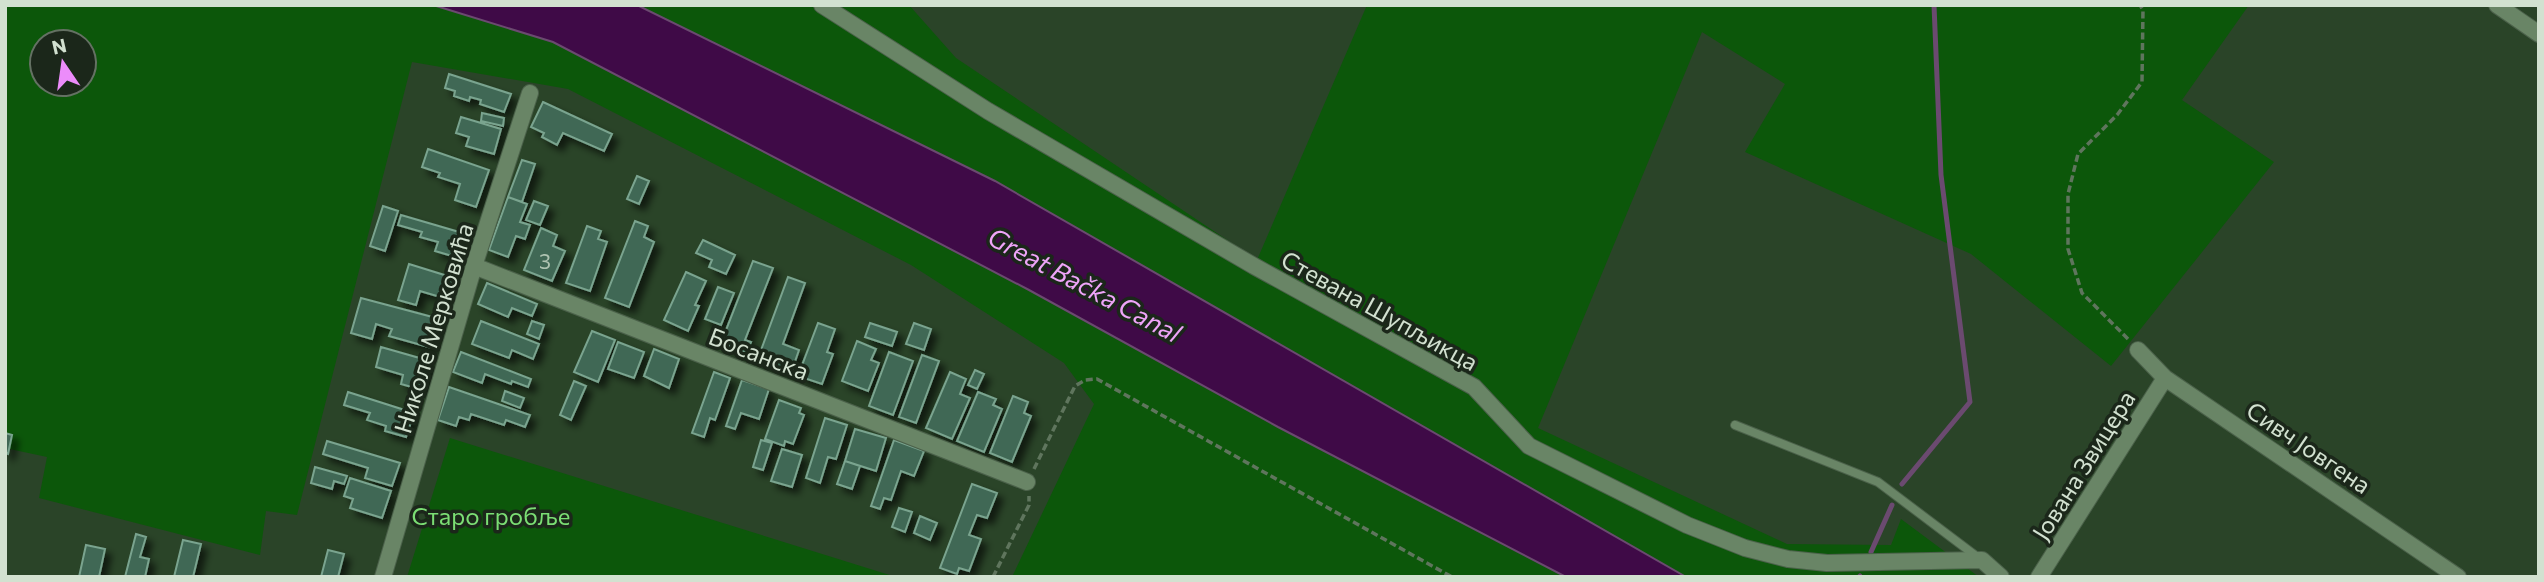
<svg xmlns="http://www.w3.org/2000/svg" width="2544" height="582" viewBox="0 0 2544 582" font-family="Commissioner,sans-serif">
<defs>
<filter id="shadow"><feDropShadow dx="6" dy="6" stdDeviation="3.5" flood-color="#0009"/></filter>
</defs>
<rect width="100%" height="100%" fill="#2a4428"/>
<path fill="#0c570a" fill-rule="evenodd" d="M5,5H433L553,42L1029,290L1278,427L1566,577H1012L1094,404L1064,363L911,265L568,89L412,62L297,515L266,511L260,555L39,498L47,457L5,448ZM42,42H84V84H42Z
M637,5H909L956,58L1257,260L1367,5H2249L2182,100L2274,162L2111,366L1971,254L1745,152L1785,84L1702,32L1538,428L1787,544L1891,545L1901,519L1979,577H1686L995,181Z
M450,438L896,577H407Z"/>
<path fill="#3f0a47" stroke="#6b4a70" stroke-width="2" d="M433,5H637L995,181L1686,577H1566L1278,427L1029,290L553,42Z"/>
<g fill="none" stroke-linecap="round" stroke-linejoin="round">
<path stroke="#6b4a70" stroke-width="5" d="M1902,484L1970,402L1941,175L1934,5
M1871,552L1892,505
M1859,577L1860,576"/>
</g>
<path fill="#406855" stroke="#7aa48f" stroke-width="2" filter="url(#shadow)" d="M449,74L511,94L504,112L480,104L481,100L470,97L469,101L454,96L455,91L445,88Z
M543,102L612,134L604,151L563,133L557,145L542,137L544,133L531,127Z
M482,113L504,118L503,126L481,121Z
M461,117L501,129L494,154L466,146L469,137L456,133Z
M428,149L489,170L476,207L455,200L460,184L438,177L440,173L422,167Z
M522,160L535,164L522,202L508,197Z
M637,176L649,181L639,204L627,199Z
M508,197L527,204L520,222L530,225L525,239L516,236L508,257L489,250Z
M534,201L548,206L540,225L526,220Z
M383,206L398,211L385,251L370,246Z
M401,215L466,234L459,258L435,251L438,242L420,237L422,232L398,225Z
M635,221L648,226L644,237L654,242L629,307L605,298Z
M587,226L601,231L598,239L607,242L590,291L566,283Z
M541,228L557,235L553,246L565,251L552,281L524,270Z
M703,240L735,255L726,274L709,267L712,260L696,253Z
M753,261L773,268L745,340L751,342L746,353L721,343Z
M409,264L454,278L447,299L420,291L416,305L398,300Z
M686,272L706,281L695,305L699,306L688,331L664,320Z
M788,277L805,283L783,344L799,350L791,373L757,361Z
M487,283L537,304L532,316L512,308L508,317L478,304Z
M718,287L734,293L721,325L705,319Z
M361,298L440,319L432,348L389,336L392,329L376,324L372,339L351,333Z
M481,321L539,344L533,359L512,350L509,358L472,344Z
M532,321L544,325L539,339L527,334Z
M818,323L835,329L827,352L833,354L822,384L798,376Z
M870,323L897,332L892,346L865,337Z
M914,323L931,329L924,350L906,344Z
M592,331L615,340L598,382L574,372Z
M857,341L876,349L871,360L879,363L868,391L842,381Z
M618,342L644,352L634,378L608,369Z
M381,347L430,361L422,390L401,384L403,375L376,367Z
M654,349L679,359L669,388L644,376Z
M461,352L531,379L528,387L512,381L511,384L485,374L482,383L453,372Z
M889,352L913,361L893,415L869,406Z
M922,355L939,361L916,423L899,417Z
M975,370L984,374L977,389L968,385Z
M714,372L730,378L715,420L710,418L704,437L692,433Z
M950,372L966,379L960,394L970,398L952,439L926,428Z
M742,380L769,389L759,419L741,413L735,429L726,426Z
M574,381L586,386L571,420L560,415Z
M449,387L530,415L525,427L506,420L504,425L471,414L469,420L459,417L456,426L438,420Z
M505,391L524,398L520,408L502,401Z
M348,392L414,413L406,437L385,431L386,426L367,420L370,413L344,405Z
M978,392L996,399L993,405L1002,409L984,452L957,441Z
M1013,396L1028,402L1024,413L1031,416L1012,462L990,453Z
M779,400L801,408L799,413L804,415L793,444L785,441L784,446L765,439Z
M825,418L847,425L836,459L828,457L820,483L806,478Z
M855,429L886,438L876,471L845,461Z
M5,433L12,435L8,454L5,453Z
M761,440L772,443L763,470L753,467Z
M894,440L924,451L914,476L901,471L891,500L884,498L880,509L871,506Z
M327,441L400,463L392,486L365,478L368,468L323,454Z
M782,449L802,455L792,487L771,481Z
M845,461L860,466L852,489L837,484Z
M315,467L347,476L344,484L334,481L332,489L311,483Z
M350,478L391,491L382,518L350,508L353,499L344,496Z
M972,484L997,493L987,518L977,515L969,535L981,539L969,571L959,568L957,574L940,568Z
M899,508L912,512L905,532L892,527Z
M920,516L937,523L930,540L914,533Z
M136,534L146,537L140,557L149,559L145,577H125Z
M183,540L201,544L193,577H174Z
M86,545L105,549L99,577H79Z
M328,550L344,554L338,577H321Z"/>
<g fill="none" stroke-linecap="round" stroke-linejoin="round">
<defs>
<path id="service" d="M1735,425L1878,482L1980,559"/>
<path id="minor" d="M822,5L988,111L1254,266L1474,387L1529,446L1687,525L1745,548L1788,559L1827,563L1982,560L2001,577
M2497,5L2539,34
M474,266L1027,482
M2138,350L2165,378L2458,577
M383,577L474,266L530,93
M2039,577L2165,378"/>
</defs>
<use href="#service" stroke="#4b614a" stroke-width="10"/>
<use href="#minor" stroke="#4b614a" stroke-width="18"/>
<path stroke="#5f755d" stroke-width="3.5" stroke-dasharray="7 3.5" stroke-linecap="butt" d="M2128,339L2082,293L2068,249V194L2078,154L2117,115L2142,82L2143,10L2140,5
M1034,469L1075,386L1085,380L1097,379L1452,577
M993,577L1029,505V496"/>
<use href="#service" stroke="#698566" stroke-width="8"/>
<use href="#minor" stroke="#698566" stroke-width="16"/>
</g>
<g text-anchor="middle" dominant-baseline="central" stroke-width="7" stroke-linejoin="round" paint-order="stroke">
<g font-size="21" fill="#aec3b1">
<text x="545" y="260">3</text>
</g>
<g font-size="24" fill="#d2e1d0" stroke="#1b271a">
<text transform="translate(1380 310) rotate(29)">Стевана Шупљикца</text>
<text transform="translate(433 328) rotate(-73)">Николе Мерковића</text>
<text transform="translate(759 353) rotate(21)">Босанска</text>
<text transform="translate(2309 447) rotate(34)">Сивч Јовгена</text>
<text transform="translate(2083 465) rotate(-58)">Јована Звицера</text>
</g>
<g font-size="24" fill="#7bde74" stroke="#1b271a">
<text x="491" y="515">Старо гробље</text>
</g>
<g font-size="26" font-style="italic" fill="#eea4f8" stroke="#1b271a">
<text transform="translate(1085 284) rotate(28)">Great Bačka Canal</text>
</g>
</g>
<rect width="2544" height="582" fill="none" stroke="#d2e1d0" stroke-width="14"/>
<g transform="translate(63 63) rotate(347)"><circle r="33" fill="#1b271a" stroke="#647163" stroke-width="2"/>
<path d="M0-5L12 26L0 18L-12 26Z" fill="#ec8cfa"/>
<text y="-10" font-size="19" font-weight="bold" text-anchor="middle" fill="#d2e1d0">N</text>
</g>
</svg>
